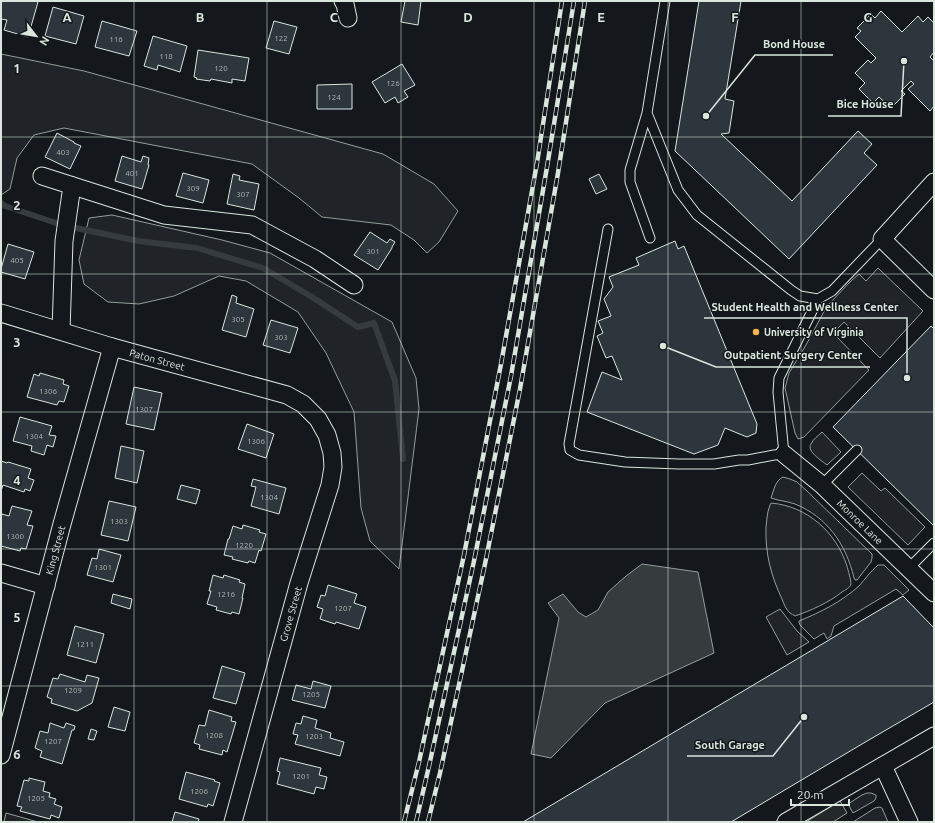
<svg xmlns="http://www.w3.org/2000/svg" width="935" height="823" viewBox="0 0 935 823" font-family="Ubuntu,sans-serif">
<rect width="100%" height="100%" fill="#14181c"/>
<path fill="#202428" stroke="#939e99" d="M1,54L84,71L383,154L434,184L458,211L439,242L427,253L414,240L391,225L322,217L299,198L252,164L64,128L34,135L17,158L10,189L1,195Z
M112,215L222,240L270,253L392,322L416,378L419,409L399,569L370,541L361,508L354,412L326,353L298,312L246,281L219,276L174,296L139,304L108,302L84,284L79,260L89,218Z
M878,268L923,311L880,358L844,322L833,333L869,370L804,437L798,439L795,433L785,388L789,373L806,345L827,306L851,281L859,274L866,281Z
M822,432L841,452L827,465C822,461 806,451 811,444C813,439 818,436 822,432Z
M862,473L881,491L885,488L925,527L908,545L848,487Z
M783,477L790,479L797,482L808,492L872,554V558L871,562L857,580H855L854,578C846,544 827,517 795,504C787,501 779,501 771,498C774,490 775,481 783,477Z
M771,503C807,506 836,532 847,566C848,570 851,580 851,584C850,588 845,590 842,592C828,603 812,610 795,616C794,615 791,614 790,613C786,610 784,604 782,599C771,576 765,553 766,527C767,519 767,511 771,503Z
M878,565H884L909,590L903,595L896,589L834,626L831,636L827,639L824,633L814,639L800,625L799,622V621C821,612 841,602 859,586C865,579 871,571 878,565Z
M780,609L797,631L809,642L787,655L766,617Z
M867,793H871L876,795V798L874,801L853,813L848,804L862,795Z
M880,807L882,808L888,822H853L875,808Z
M6,813L38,822H4Z"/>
<path fill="#24282b" stroke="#939e99" d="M840,801L847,813L833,822H806Z"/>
<path fill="#363b3e" stroke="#939e99" d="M642,564L698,572L714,653L605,703L551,758L531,754L559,618L548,603L563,594L578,612L586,617L598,610L608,592L626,576Z"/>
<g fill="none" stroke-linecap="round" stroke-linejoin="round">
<path stroke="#363b3e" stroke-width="6" d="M1,203L5,206L56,223L76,228L138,241L197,248L263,268L312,297L358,327L374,323L395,381L403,459"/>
</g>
<path fill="#2c363c" stroke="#d8e6dc" d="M1,1H35L38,2L28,37L4,30L7,20L1,19Z
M405,1H421L418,25L401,22Z
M699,1H741L725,99L734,101L729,133L721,134L792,201L858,131L872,144L864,153L877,165L789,259L675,151Z
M53,7L84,16L76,44L45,36Z
M881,11L902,32L918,16L923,22L928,17L934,23V52L930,57L934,61V106L930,111L908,89L914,84L911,81L901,91L905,94L891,108L879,97L873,103L859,89L865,83L855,73L868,60L871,63L876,58L855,37L861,31L857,28L871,14L875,18Z
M102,21L137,31L129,56L95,47Z
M274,21L297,27L289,54L266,48Z
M153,36L187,46L180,72L158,65L157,70L144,66Z
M198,50L249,58L245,81L232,79V83L211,79L210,81L196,79L197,78L194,77Z
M402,64L415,85L404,91L408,97L398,103L395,97L385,103L372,82Z
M352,84V109H317V85Z
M57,133L74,142V143L81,146L70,169L45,157Z
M122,156L141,162L143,156L149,158L148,165H149L142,189L115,181Z
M183,173L209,180L203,203L176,196Z
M233,174L240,176L239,180L259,184L254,210L227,204Z
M599,174L607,189L596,194L589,179Z
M370,232L387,243L390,239L395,242L392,247V248L378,270L354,255Z
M675,241L678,249L684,246L757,424L756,433L747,437L725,428L718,445L694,454L587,412L602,372L622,380L612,356L606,358L597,336L603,333L598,321L611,316L604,299L613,287L609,277L639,265L636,258Z
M8,244L34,252L25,279L1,272V269Z
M232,295L237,297L236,303L254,309L246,337L222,330Z
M271,320L298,328L290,353L263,345Z
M931,326L934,329V526L833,427Z
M40,373L64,380L63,384L69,386L64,402L59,401L57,405L27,397L34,374L39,376Z
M134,387L162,393L154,430L126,424Z
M20,417L52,426L49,435L56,436L53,447L47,445L44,455L31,451L32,446L13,441Z
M247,424L274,434L266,458L238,449Z
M121,446L144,451L137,483L115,478Z
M1,461L7,463L8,462L31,469L28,478L34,480L30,491L25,489L24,492L3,485L1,491Z
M253,479L286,488L279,514L251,506L256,487L251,486Z
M181,485L200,490L196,504L177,499Z
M109,501L136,507L128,541L101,535Z
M12,506L32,511L27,525L33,526L26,549L21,548L20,551L1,546V517L2,514L9,516Z
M243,525L260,530L259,532L266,534L261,551L259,550L255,563L249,561L248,563L232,559L233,557L224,555L228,539H229L233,526L242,529Z
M99,549L121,555L113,582L87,575L92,558L97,559Z
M213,575L223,578L224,575L240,580L239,582L245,584L242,598H243L239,614L232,612L231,614L216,610L217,607L207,604L211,591H209Z
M328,585L357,594L354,603L366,607L359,629L336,622L335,624L320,619L323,609L317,607L321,595L325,596Z
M113,594L132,599L130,609L111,603Z
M903,596L934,628V702L862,744L731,822H523Z
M75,626L104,634L96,663L67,655Z
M222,666L245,673L236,704L213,698Z
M60,674L85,682L87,675L99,678L92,703L77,711L51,703L52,699L47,697L53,678L58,679Z
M313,681L331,686L325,708L292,700L296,685L311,689Z
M114,707L130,712L125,731L108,727Z
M209,710L232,717L231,721L236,722L227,752L223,750L222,755L199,749L200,745L194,743L199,725L205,726Z
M303,716L317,720L315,728L331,733L330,738L344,742L340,756L295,744L298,735L293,734L296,723L301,724Z
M50,723L64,728L66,723L75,726L74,730H72L62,764L40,757L42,751L35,748L40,731L48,733Z
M91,729L97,731L94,740L88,739Z
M280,758L321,768L319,775L327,777L324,789L316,787L314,794L277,784L280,772L277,771Z
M186,772L215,780L214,781L220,783L213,806L208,804L207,807L179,799Z
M29,778L45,782L43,791L50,793L49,797L56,799L54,804L62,807L59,818L51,815L50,819L20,811L22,807L17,806L24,780L29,781Z
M175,812L199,819L198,822H172Z"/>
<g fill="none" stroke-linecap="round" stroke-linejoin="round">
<defs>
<path id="lane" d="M665,1L647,113L678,190L697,215L791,290L800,296L818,299L832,291L882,239
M647,113L630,170V182L650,238
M608,229L569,444L570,450L579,455L625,462L679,464H714L739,460H748L774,455L784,454L778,392L779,378L818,299
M822,485L857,450
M909,568L934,543"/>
<g id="street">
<path d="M343,1L345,4L348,18"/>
<path d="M42,176L164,215L252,225L315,259L354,285"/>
<path d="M934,182L882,239L934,290"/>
<path id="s1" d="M1,313L112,347L287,395L303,404L318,419L327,435L332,453L333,467L330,485L299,583L233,822"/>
<path d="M61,331L64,241L72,186"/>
<path id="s2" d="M784,454L822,485L934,593"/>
<path d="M1,573L46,586"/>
<path id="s3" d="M1,755L62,524L112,347"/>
<path d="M883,766L909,822"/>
<path d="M786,822L934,736"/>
</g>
</defs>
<use href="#lane" stroke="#d8e6dc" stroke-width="11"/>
<use href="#street" stroke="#d8e6dc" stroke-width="19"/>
<use href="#lane" stroke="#14181c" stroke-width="9"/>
<use href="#street" stroke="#14181c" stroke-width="17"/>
<defs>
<path id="rail" d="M404,822L419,762L464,555L501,364L537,163L562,1
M416,822L429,766L474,561L511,376L547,167L574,1
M428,822L440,773L485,564L520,389L558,173L585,1"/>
</defs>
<use href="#rail" stroke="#d8e6dc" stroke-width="4.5"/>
<use href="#rail" stroke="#14181c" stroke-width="3" stroke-dasharray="9" stroke-linecap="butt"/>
</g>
<path fill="none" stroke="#d8e6dc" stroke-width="1" stroke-opacity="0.55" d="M134,1V822M267,1V822M401,1V822M534,1V822M668,1V822M801,1V822M1,137H934M1,274H934M1,412H934M1,549H934M1,686H934"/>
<circle fill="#ffb74d" stroke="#14181c" stroke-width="1.5" cx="756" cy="332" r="4"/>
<g text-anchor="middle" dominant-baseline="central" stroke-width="3" stroke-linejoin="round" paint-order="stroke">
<g font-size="8" fill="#adbab4">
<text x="281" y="38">122</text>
<text x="116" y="39">116</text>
<text x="166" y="56">118</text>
<text x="221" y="68">120</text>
<text x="393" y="83">126</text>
<text x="334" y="97">124</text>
<text x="63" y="152">403</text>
<text x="132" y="173">401</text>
<text x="193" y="188">309</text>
<text x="243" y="194">307</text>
<text x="373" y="251">301</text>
<text x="17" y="260">405</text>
<text x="238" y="319">305</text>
<text x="281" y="337">303</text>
<text x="48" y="391">1306</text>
<text x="144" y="409">1307</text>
<text x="34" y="436">1304</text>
<text x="256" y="441">1306</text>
<text x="269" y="497">1304</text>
<text x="119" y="521">1303</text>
<text x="15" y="536">1300</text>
<text x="244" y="545">1220</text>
<text x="103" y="567">1301</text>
<text x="226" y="594">1216</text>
<text x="343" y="608">1207</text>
<text x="85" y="644">1211</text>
<text x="73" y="690">1209</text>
<text x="311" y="694">1205</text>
<text x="214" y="735">1208</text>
<text x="314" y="736">1203</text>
<text x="53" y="741">1207</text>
<text x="301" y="776">1201</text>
<text x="199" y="791">1206</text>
<text x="36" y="798">1205</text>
</g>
<g font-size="10" font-weight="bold" fill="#d8e6dc" stroke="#14181c" text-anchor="start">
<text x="764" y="332">University of Virginia</text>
</g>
<g font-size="10" fill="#d8e6dc" stroke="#14181c">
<text stroke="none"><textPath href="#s1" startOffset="163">Paton Street</textPath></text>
<text stroke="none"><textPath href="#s2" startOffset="102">Monroe Lane</textPath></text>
<text stroke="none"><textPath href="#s3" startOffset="212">King Street</textPath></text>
<text transform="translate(291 614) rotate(-74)">Grove Street</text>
</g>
</g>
<g font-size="13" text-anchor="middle" font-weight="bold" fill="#d8e6dc" stroke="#14181c" stroke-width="3" stroke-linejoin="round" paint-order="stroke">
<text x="67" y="22">A</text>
<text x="200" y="22">B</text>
<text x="334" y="22">C</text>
<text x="468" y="22">D</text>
<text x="601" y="22">E</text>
<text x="735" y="22">F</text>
<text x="868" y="22">G</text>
<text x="17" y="73">1</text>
<text x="17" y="210">2</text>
<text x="17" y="347">3</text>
<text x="17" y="485">4</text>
<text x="17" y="622">5</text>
<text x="17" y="759">6</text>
</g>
<path fill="none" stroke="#d8e6dc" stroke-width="1.5" d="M706 116L755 55H833M904 61L901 116H828M907 378L907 318H704M663 346L716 367H870M804 717L773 756H687"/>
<g fill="#d8e6dc" stroke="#14181c" stroke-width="1.5">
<circle cx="706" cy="116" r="4"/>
<circle cx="904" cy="61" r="4"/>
<circle cx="907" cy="378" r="4"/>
<circle cx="663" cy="346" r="4"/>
<circle cx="804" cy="717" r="4"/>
</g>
<g font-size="11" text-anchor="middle" font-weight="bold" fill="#d8e6dc" stroke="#14181c" stroke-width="3" stroke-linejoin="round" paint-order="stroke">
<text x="794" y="48">Bond House</text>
<text x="865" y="108">Bice House</text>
<text x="805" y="311">Student Health and Wellness Center</text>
<text x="793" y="359">Outpatient Surgery Center</text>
<text x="730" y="749">South Garage</text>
</g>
<rect width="935" height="823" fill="none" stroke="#d8e6dc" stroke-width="4"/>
<g transform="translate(36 36) rotate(121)" stroke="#14181c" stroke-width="3" paint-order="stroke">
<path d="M0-3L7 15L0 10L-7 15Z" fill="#d8e6dc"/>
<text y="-6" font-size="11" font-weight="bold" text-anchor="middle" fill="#d8e6dc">N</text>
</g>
<path d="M791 799v6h58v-6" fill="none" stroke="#d8e6dc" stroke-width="2"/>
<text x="797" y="799" font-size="12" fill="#d8e6dc" stroke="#14181c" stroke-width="3" paint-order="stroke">20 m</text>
</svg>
